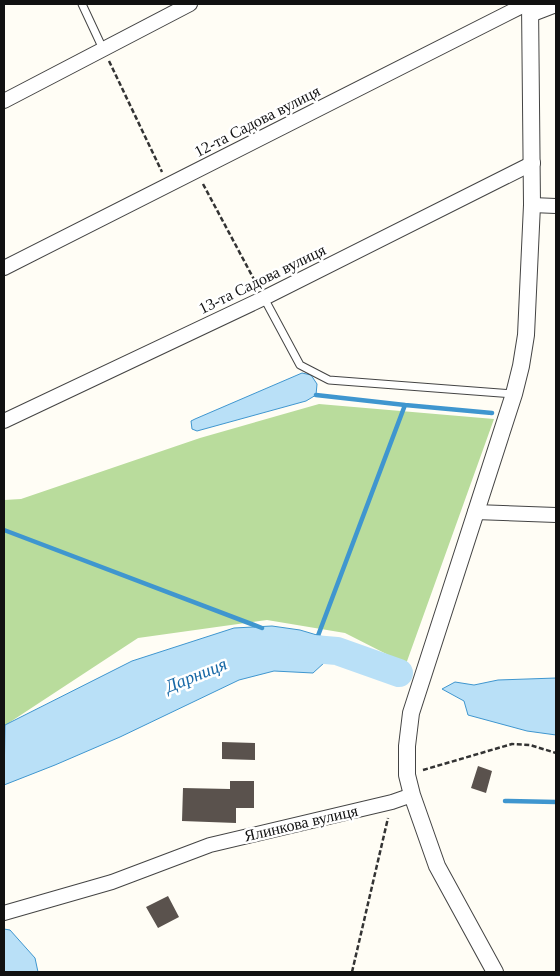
<svg xmlns="http://www.w3.org/2000/svg" width="560" height="976" viewBox="0 0 560 976" font-family="Georgia,serif">
<rect width="100%" height="100%" fill="#fffdf5"/>
<path fill="#b9dc9c" d="M319,404L494,419L406,664L345,633L267,620L138,638L4,726V500L21,499L200,438Z"/>
<path fill="#b9e0f7" stroke="#3f96cf" d="M302,373L311,375L317,384L316,395L306,401L197,431L192,429L191,421L195,419Z
M272,626L300,630L337,641V651L313,673L274,671L239,680L120,737L55,765L4,785L5,725L132,661L234,628Z
M556,678V735L527,731L468,715L464,701L442,689L455,682L474,685L498,680Z
M4,929L10,930L35,958L38,972H5L4,971Z"/>
<g fill="none" stroke-linecap="round" stroke-linejoin="round">
<path stroke="#3f96cf" stroke-width="4.5" d="M316,395L405,405L316,641
M405,405L492,413
M4,530L262,628
M505,801L556,802"/>
<path stroke="#b9e0f7" stroke-width="28" d="M302,648L337,651L399,673"/>
</g>
<path fill="#5a524d" d="M222,742L255,743V760L222,759Z
M478,766L492,771L486,793L471,788Z
M230,781H254V808H236V823L182,821L183,788L230,789Z
M168,896L179,917L158,928L146,907Z"/>
<g fill="none" stroke-linecap="round" stroke-linejoin="round">
<defs>
<path id="service" d="M82,4L103,49
M264,298L300,365L329,380L513,394"/>
<path id="minor" d="M530,15L556,5
M4,101L190,4
M532,205L556,206
M4,268L526,4
M4,421L264,298L533,163
M475,512L556,515
M4,913L112,882L210,845L392,802L412,795"/>
<path id="tertiary" d="M495,972L437,866L412,795L407,775V746L411,713L514,394L521,366L526,335L532,205L530,4"/>
</defs>
<use href="#service" stroke="#444" stroke-width="9"/>
<use href="#minor" stroke="#444" stroke-width="16"/>
<use href="#tertiary" stroke="#444" stroke-width="18"/>
<path stroke="#333" stroke-width="2.5" stroke-dasharray="5 2.5" stroke-linecap="butt" d="M109,61L162,172
M203,184L257,285
M423,770L512,744L530,745L556,753
M352,972L388,818"/>
<use href="#service" stroke="#fff" stroke-width="7"/>
<use href="#minor" stroke="#fff" stroke-width="14"/>
<use href="#tertiary" stroke="#fff" stroke-width="16"/>
</g>
<g text-anchor="middle" dominant-baseline="central" stroke-width="5" stroke-linejoin="round" paint-order="stroke">
<g font-size="16" fill="#111" stroke="#fff">
<text transform="translate(257 121) rotate(-27)">12-та Садова вулиця</text>
<text transform="translate(262 279) rotate(-26)">13-та Садова вулиця</text>
<text transform="translate(301 823) rotate(-13)">Ялинкова вулиця</text>
</g>
<g font-size="18" font-style="italic" fill="#1768a6" stroke="#fff">
<text transform="translate(196 675) rotate(-22)">Дарниця</text>
</g>
</g>
<rect width="560" height="976" fill="none" stroke="#111111" stroke-width="10"/>
</svg>
